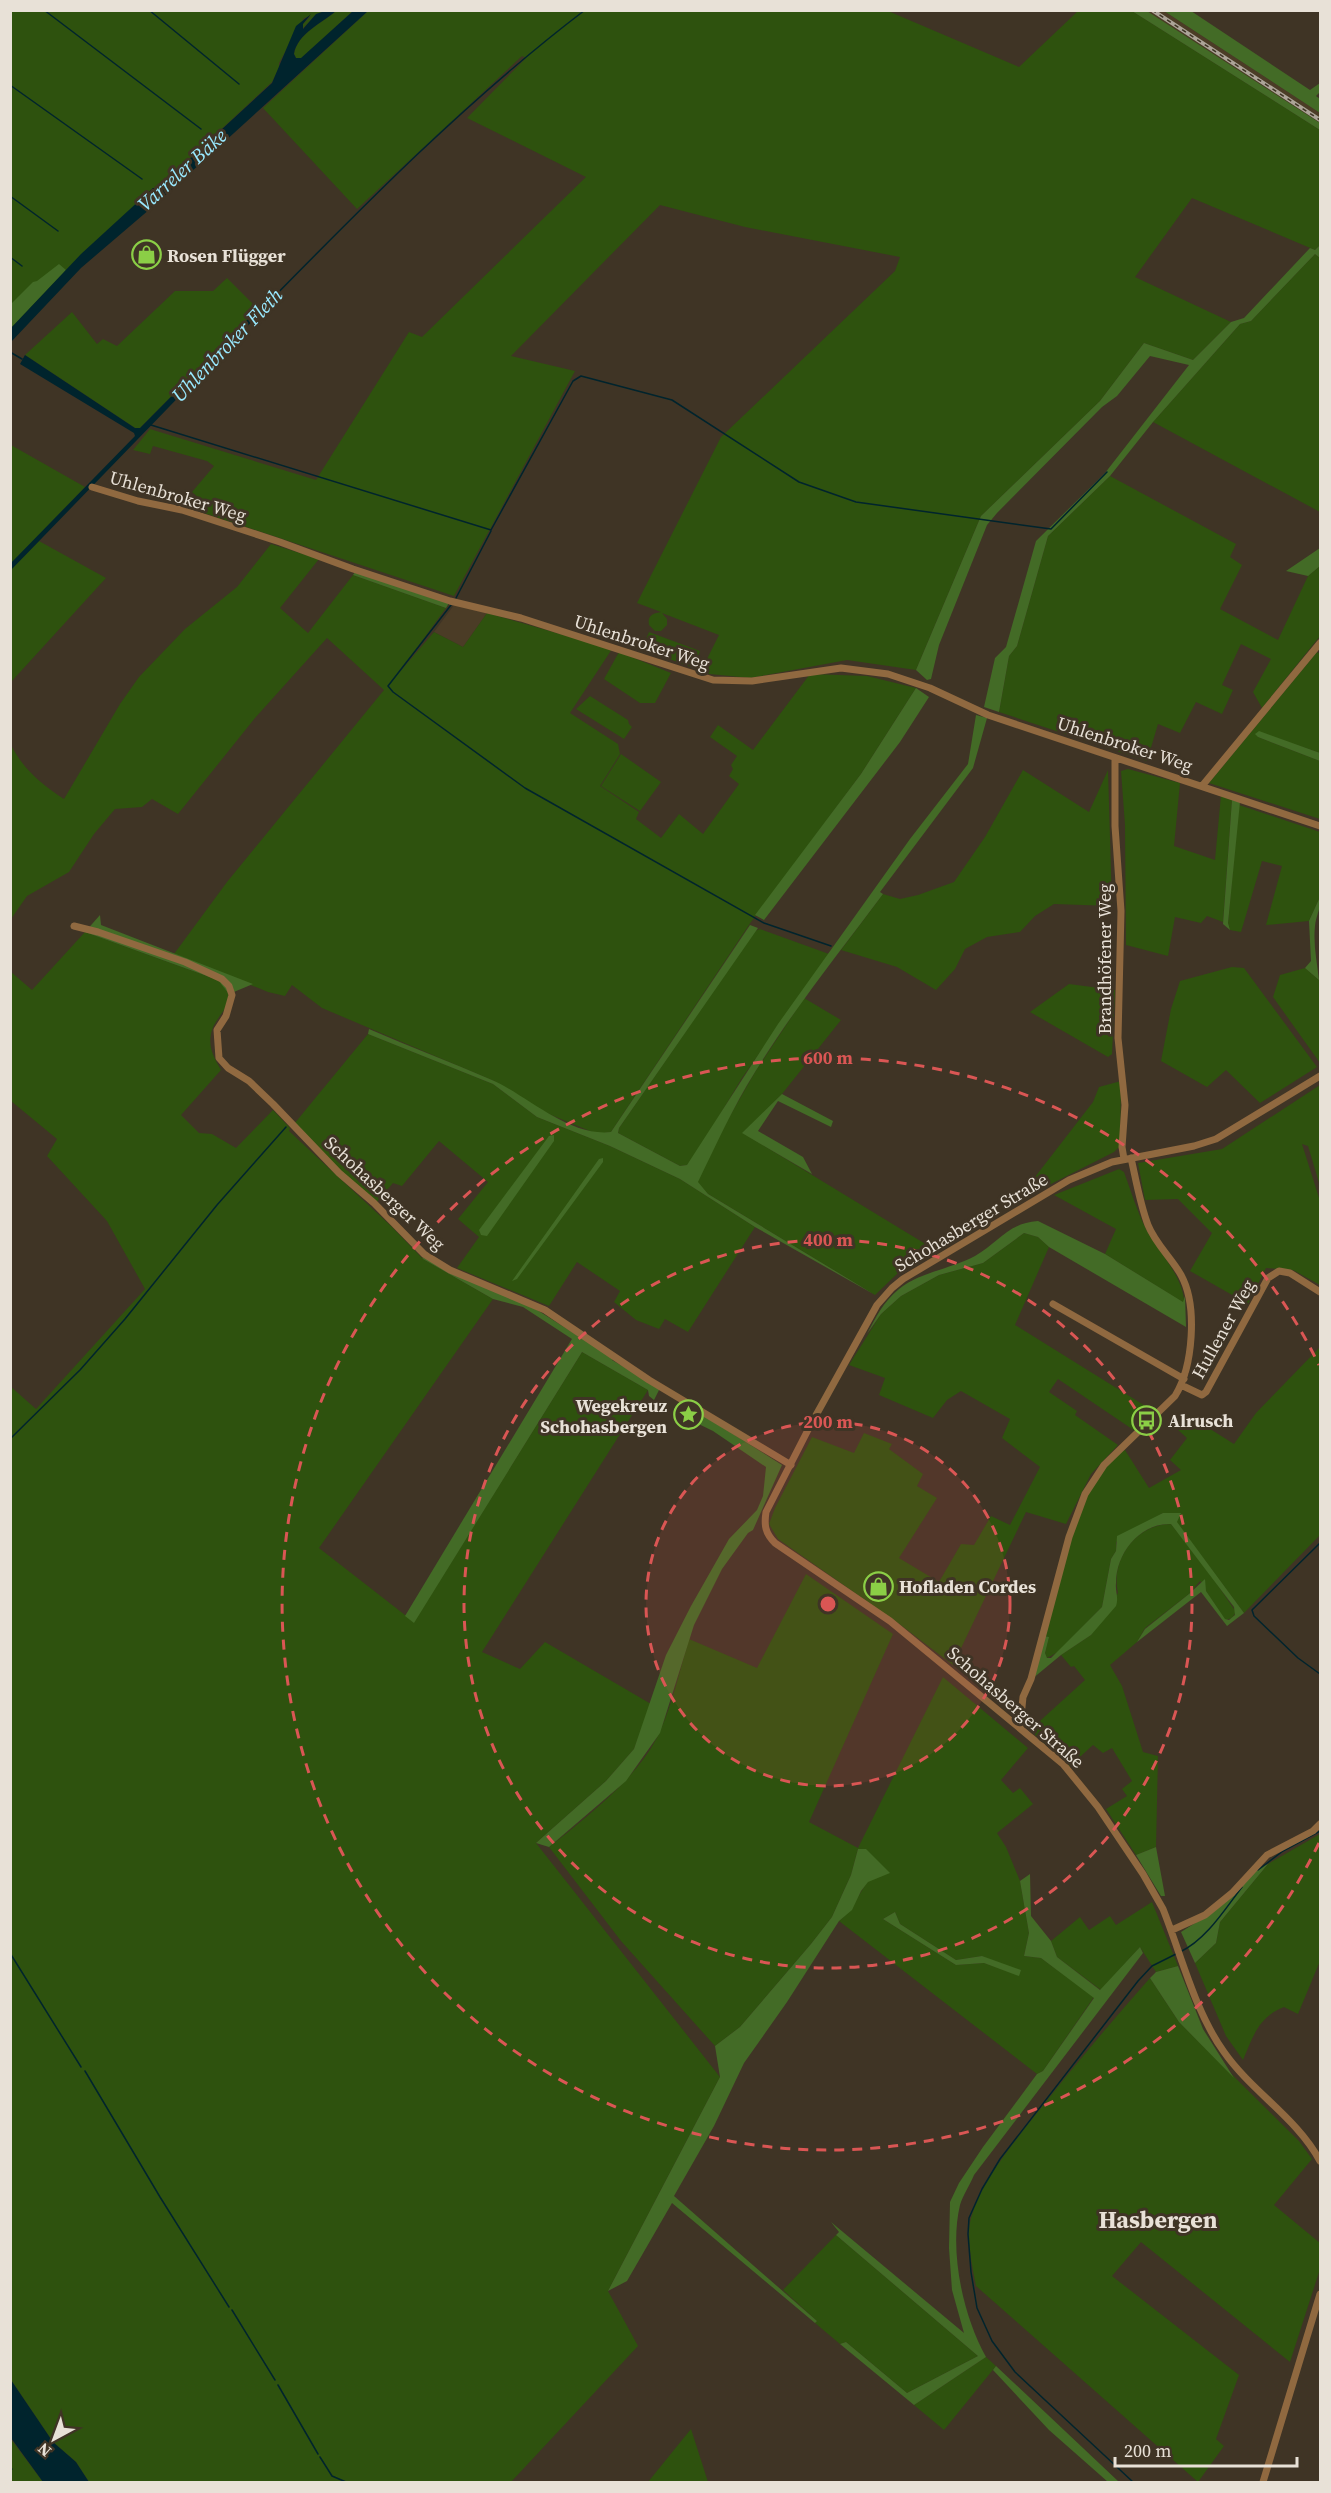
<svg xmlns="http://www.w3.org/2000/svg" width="1331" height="2493" viewBox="0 0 1331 2493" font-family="'Source Serif 4',serif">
<rect width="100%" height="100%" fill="#3f3425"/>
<path fill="#4b3c26" d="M1147,11H1164L1320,113V123Z
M454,605L487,613L463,647L434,632Z"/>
<path fill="#2e520e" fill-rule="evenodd" d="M11,11H325L316,15L302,29L303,24L311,16L304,18L279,63V68L272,82L158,188H153L147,194L11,337Z
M336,11H353L301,59L296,58L294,54C297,34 322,23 336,11Z
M368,11H888L1019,67L1078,11H1132L1320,130V245L1315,250L1192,198L1135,277L1231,322L1193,360L1144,343L1100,401L981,516L916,670L847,660L750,678L700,673L719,635L662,613L667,619V625L661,631H655L649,625C647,615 654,613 661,612L637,603L721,437L895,271L900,257L745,227L660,205L511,356L575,371L454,596L192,509L199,498L192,492L214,466L207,461L153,446L150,454L133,450L150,429L316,480L409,332L422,337L586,177L467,118L526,58L522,56L357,209L263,108Z
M1315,254L1320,258V512L1153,422L1240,324L1251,321Z
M227,278L258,309L140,428H135L25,355L72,312L97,344L103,339L117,346L175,291H213Z
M11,445L85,487L11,564Z
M1110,476L1236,544L1230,557L1242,565L1220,609L1278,640L1308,576L1320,566V636L1262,708L1253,692L1271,659L1241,644L1222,685L1233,690L1222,714L1196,702L1180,733L1158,724L1147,761L999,712L1009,656L1017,646L1048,536Z
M39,541L106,578L11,682L10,570Z
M271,544L319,559L280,608L308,633L353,575L446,608L397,675L434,632L463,647L487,613L612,649L570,713L618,744L620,754L600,786L639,812L636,819L661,838L679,814L703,834L739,784L729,776L733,769L731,765L737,756L710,737L718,725L753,750L810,674L867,676L916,688L861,774L751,922L611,1132L597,1134L544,1112L494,1081L322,1008L292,985L285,996L268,992L174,954L227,882L384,690L327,638L255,718L178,814L152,799L142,807L115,809L94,834L69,872L27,896L11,919L10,743C22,768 41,784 64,799L120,704L139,677L185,629L237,587Z
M649,632L700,651L694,668L642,649Z
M619,652L671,673L655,703H640L604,679Z
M1317,652L1320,654V753L1259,732L1256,734L1258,737L1320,761V819L1209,783Z
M590,696L628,720L629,724L632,727L624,739L576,709Z
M621,754L661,782L640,811L601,786Z
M1128,769L1180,783L1174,846L1215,860L1221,795L1232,800L1223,922L1207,916L1201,923L1175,917L1168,956L1126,945L1125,825L1121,771Z
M1023,770L1089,812L1108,770L1112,906L1054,904L1035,916L1020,932L987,937L965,949L955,969L936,990L897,967L841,950L883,894L900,899L918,895L954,882L985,837Z
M1239,805L1320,832V897L1309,921L1266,925L1282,866L1262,861L1241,932L1230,930L1228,923Z
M760,929L829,954L742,1078L695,1156L687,1165L680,1166L618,1133L619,1128L755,931Z
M85,932L218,980C244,1003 215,1012 211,1034C208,1048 215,1059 221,1070L181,1115L199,1133L212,1134L236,1148L273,1110L290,1128L289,1131L391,1226L423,1259L493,1299L319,1548L414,1622L582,1352L648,1390L482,1652L520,1669L545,1642L651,1704L634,1749L606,1781L536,1843L720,2077L608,2291L638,2346L511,2482H89L76,2462L53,2442L11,2380L10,1386L36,1409L145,1289L107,1221L47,1156L57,1139L11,1101V972L32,990Z
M1232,967L1244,968L1317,1067L1260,1103L1226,1070L1207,1087L1161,1061L1171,1009L1180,981Z
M1305,968L1319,980L1320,1063L1273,997L1280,975Z
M1069,984L1115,990L1112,1054L1108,1057L1030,1012Z
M804,998L841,1020L782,1094L743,1133L937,1251L898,1273L875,1295L708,1194L697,1182L727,1121L755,1072Z
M368,1034L493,1084L537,1117L610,1146L680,1179L755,1227L688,1332L665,1319L659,1329L636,1320L614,1302L620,1291L577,1262L549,1306L457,1268L479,1237L458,1219L488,1182L439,1141L402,1186L393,1183L376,1203L339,1172L294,1124Z
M1121,1081L1120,1146L1114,1152L1045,1187L1035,1177L1093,1102L1099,1087Z
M1320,1085V1186L1308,1146L1302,1144L1320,1201V1285L1293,1270L1266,1268L1248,1304L1190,1271L1212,1233L1178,1199L1145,1200L1138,1163L1222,1149Z
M1119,1169L1124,1172C1131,1191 1137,1211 1146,1229C1157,1249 1185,1279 1184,1303L1105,1254L1116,1229L1054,1195Z
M1024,1233L1038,1237L1049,1247L1015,1325L1155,1412L1135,1431L1058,1379L1049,1392L1077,1411L1075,1415L1118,1445L1091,1474L1066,1524L1026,1512L953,1665L902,1626L778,1539L769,1524L775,1508L812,1437L854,1453L864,1433L892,1444L889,1449L923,1474L917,1486L937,1498L899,1558L939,1582L961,1544L974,1545L991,1516L1010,1525L1040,1467L1002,1438L1010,1419L961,1391L947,1400L933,1418L879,1395L885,1378L849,1365L881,1314L901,1296L939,1275L983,1263Z
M1320,1347V1535L1244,1613L1176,1522L1174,1514L1163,1513L1116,1542V1551L1111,1559L1102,1607L1058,1652L1047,1658L1045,1653L1049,1637L1044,1636C1057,1588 1066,1536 1088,1492C1096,1477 1109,1465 1120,1452L1125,1450L1149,1488L1181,1470L1170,1460L1187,1438L1177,1429L1188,1415L1234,1444L1256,1413Z
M1171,1524L1202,1562L1236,1612L1232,1618L1225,1620L1206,1591L1204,1584L1200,1581L1189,1594L1145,1628L1137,1642L1110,1665L1122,1686L1143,1752L1158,1756L1156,1847L1136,1855L1106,1809L1127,1796L1122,1789L1132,1781L1112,1748L1103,1753L1093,1745L1070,1766L1030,1730L1085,1680L1074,1666L1071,1667L1061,1655L1091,1635L1118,1593C1110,1560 1136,1524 1171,1524Z
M806,1574L893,1634L809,1822L858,1848L943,1677L1028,1748L1001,1780L1013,1793L1020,1788L1033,1804L997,1833L1006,1847L1020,1881L1029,1933L1024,1956L1041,1958L1094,1997L1043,2071L1037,2074L839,1921C854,1909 857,1896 868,1881L858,1849L851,1875L832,1917L811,1944L740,2027L715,2046L621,1941L549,1847C585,1819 642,1774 660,1731C673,1702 680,1669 689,1639L757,1668ZM895,1912L900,1924L956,1960L982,1956L1019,1975L984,1963L956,1965L883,1919Z
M1320,1834V1961L1298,2014L1284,2007C1258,2017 1253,2037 1243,2060L1226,2036L1195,1963L1216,1943L1220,1922L1268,1864Z
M1152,1902L1178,1966L1156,1972L1140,1947L1101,1990L1057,1957L1051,1941L1080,1917L1089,1930L1110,1916L1116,1925Z
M1150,1978L1179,2022L1299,2141L1312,2159L1274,2205L1320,2243V2269L1290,2362L1141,2242L1112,2276L1239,2375L1216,2439L1224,2446L1198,2482L976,2286C972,2266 966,2237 971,2218C982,2180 1010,2148 1033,2118C1071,2070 1109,2024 1150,1978Z
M836,2235L978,2356L907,2393L846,2342L840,2344L815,2323L817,2321L783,2290Z
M986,2357L996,2366L944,2430L914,2405Z
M691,2429L708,2482H648Z
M10,2438L43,2482H11Z"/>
<path fill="#436b26" d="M1132,11H1147L1320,123V130Z
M1164,11H1191L1310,90L1320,83V92L1316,96L1320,99V113Z
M1320,245V258L1315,254L1251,321L1240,324L1153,422L1110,476L1048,536L1017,646L1009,656L999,712L984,707L995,658L1006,647L1036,541L1105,473L1189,365L1150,356L1117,396L1102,407L997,513L987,525L939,645L931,679L927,680L916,670L981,516L1100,401L1144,343L1193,360L1231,322L1244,318L1310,248L1315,250Z
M59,264L66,270L11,328V304L33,282L37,281Z
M1320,548V566L1308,576L1286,571Z
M355,572L449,603L446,608L353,575Z
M916,688L929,697L900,742L764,920L755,915L861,774Z
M976,715L987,718L973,768L880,892L883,894C839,953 793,1010 755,1072C733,1107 716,1145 698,1182L708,1194L875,1295L755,1227L680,1179L610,1146L537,1117L493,1084L368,1034L369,1029C410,1047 451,1062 492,1080C528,1096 569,1137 611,1132L750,925L758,928L619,1128L618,1133L680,1166L687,1165L778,1024L910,839L968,764Z
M1259,731L1320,753V761L1258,737L1255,734Z
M1232,800L1240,802L1228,923L1230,930L1223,924Z
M1320,897C1321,910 1316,915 1315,926C1313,944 1317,962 1319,980L1305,968L1311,961L1309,921Z
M100,915L101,925L253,984L229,994L218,980L85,932Z
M782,1094L833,1121L831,1127L778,1101L758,1131L803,1157L812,1174L742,1133Z
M554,1135V1141L487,1236L481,1235L479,1230L549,1136Z
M603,1158V1162L517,1279L512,1281L599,1159Z
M1038,1221L1105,1254L1183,1302L1185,1296L1186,1327L1049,1247L1038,1237L1024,1233L983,1263L939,1275L901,1296L881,1314L867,1334C876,1317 883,1302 899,1289C920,1272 951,1269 975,1256C999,1242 1008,1223 1038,1221Z
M422,1257L534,1308L613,1358L612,1360L660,1388L654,1400L649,1396L648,1390L582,1352L414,1623L405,1616L572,1339L523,1307L493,1299L423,1259Z
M684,1403L782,1465L753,1530L748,1533L722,1569L694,1625L660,1733L626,1781L549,1847L536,1843L606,1781L634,1749L666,1655L691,1606L729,1539L757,1510L763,1496L766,1467L713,1431L676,1413Z
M1163,1513H1181L1177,1522L1244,1613L1227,1626L1201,1592L1137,1642L1145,1629L1189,1594L1205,1579L1206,1591L1225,1619L1229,1620L1235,1615L1234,1607L1171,1524C1140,1523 1116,1553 1116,1583C1115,1592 1119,1597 1116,1606L1091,1635L1061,1655L1032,1679L1044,1636L1049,1637L1045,1653L1047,1658H1051L1102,1607L1111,1559L1116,1551L1117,1536Z
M1156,1847L1165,1896H1161L1136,1855Z
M858,1849H866L890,1873L868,1882L861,1891L852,1910L839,1921L787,2002L744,2063L714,2126L674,2196L817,2321L815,2323L672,2203L627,2281L608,2291L720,2077L715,2046L740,2027L811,1944L832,1917L851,1875Z
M1268,1864L1220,1922L1216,1943L1195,1963L1181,1932L1203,1918L1252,1871Z
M1030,1874L1031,1916L1051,1941L1057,1957L1100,1990L1140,1947L1143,1953L974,2175C970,2185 963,2195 960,2205C949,2251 963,2316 986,2357L914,2405L840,2344L846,2342L907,2393L978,2356L836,2235L839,2232L831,2222L964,2333L952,2290L949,2248L950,2202L959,2183L983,2147L1037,2074L1043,2071L1094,1998L1041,1958L1024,1956L1029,1933L1020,1881Z
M895,1912L900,1924L956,1960L982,1956L1021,1970L1019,1976L984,1963L956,1965L883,1919Z
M1178,1966L1203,2029L1234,2078L1179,2022L1150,1978L1156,1972Z
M996,2366L1119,2482H1108L1049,2430L993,2370Z"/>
<path fill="#00242d" d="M325,11H336C322,23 297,34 294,54L296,58H301L353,11H368L157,203L81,268L11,342V328L81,254L153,188H158L272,83L296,26L311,14L303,24V29L316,14Z
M258,309H262L261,312L11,570L10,564L135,436L134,433L20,364L25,355L135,428H140Z
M11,2380L53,2442L76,2462L89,2482H43L11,2438Z"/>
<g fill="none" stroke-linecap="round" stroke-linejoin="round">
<path stroke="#00242d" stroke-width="1.5" d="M44,10L201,129
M149,10L239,84
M10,85L142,179
M10,196L58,231
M10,257L22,266
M262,309C365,204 468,99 585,10
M10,352L22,359
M151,425L491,530L573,381L581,376L672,400L799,482L856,502L1051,529L1107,472
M456,598L491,531
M451,605L388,686L393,692L525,788L764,923L831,946
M10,1439L80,1370L125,1319L217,1205L286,1127
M1320,1543L1252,1610L1254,1616L1298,1658L1320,1674
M1258,1870L1283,1851L1320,1831
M1180,1952C1206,1940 1225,1909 1242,1887
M10,1953L81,2067
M85,2071L160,2197L229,2307
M232,2310L275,2380
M278,2385L318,2454
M320,2457L332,2476L346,2482
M10,2470L12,2469
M1133,2482L1015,2372L992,2341L977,2308L971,2272L968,2234L969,2218L982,2189L1000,2159L1138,1981L1152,1966L1176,1954"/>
<path stroke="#906940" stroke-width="7" d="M92,487L138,501L182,510L280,542L353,569L450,601L521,618L713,680L752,681L841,668L888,674L930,688L988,715L1320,826
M1115,758V826L1121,911L1118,1038L1125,1105L1122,1147L1124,1159
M1202,786L1320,643
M74,926L98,932L185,962L222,979L229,986L232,995L226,1016L217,1030L219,1058L228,1068L249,1081L273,1104L339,1173L374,1203L424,1254L450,1270L545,1310L649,1380L791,1465
M1320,1076L1216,1139L1194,1146L1112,1162L1069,1180L903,1279L892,1288L877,1305L810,1426L766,1512C764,1525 765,1533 775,1543L890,1621L1063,1764L1098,1807L1143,1874L1163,1909C1181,1954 1195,2012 1224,2052C1252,2092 1297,2118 1320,2161
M1053,1304L1184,1379
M1181,1385L1202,1395L1206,1392L1268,1278L1279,1271L1290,1273L1320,1292
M1020,1727L1023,1697L1031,1679L1069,1537L1085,1494L1104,1465L1175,1396C1193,1367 1198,1306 1181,1275C1172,1259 1155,1243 1148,1225C1140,1204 1136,1180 1131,1158
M1172,1930L1205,1915L1232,1893L1267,1855L1313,1831L1320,1824
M1263,2482L1320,2294"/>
<defs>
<path id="rail" d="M1152,10L1320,120"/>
</defs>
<use href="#rail" stroke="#aca498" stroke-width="4"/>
<use href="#rail" stroke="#3f3425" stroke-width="1.5" stroke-dasharray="4.5" stroke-linecap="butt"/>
</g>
<circle cx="828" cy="1604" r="182" fill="#da5654" fill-opacity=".12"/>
<g fill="none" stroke="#da5654" stroke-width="3" stroke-dasharray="10 8">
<circle cx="828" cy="1604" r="182"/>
<circle cx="828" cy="1604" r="364"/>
<path d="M1319 1843A546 546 0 1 1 1319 1365"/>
</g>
<defs>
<symbol id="shop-ring" viewBox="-11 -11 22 22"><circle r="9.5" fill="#3f3425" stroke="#8bce46" stroke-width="1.5"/><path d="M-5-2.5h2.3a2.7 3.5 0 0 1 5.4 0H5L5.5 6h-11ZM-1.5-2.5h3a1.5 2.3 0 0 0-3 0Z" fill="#8bce46"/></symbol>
<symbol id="sight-ring" viewBox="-11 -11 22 22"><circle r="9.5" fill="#3f3425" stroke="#8bce46" stroke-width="1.5"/><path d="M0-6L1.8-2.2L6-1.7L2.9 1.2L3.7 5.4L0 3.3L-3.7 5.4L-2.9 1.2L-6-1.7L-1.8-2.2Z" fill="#8bce46"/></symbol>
<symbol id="bus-ring" viewBox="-11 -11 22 22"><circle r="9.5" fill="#3f3425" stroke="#8bce46" stroke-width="1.5"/><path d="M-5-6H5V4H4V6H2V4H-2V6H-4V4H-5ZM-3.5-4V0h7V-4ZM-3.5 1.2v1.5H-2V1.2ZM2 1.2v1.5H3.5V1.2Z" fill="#8bce46"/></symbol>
</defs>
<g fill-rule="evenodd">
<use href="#shop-ring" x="130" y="238" width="33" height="33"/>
<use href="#sight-ring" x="672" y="1398" width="33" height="33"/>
<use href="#bus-ring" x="1130" y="1404" width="33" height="33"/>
<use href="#shop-ring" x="862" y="1570" width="33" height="33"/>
</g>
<g text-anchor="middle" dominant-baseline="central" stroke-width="6" stroke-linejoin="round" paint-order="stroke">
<g font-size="18" font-weight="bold" fill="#e8e1d7" stroke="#3f3425" text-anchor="start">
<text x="167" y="255">Rosen Flügger</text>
<text x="667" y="1405" text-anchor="end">Wegekreuz<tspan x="667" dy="21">Schohasbergen</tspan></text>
<text x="1168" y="1420">Alrusch</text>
<text x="899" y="1586">Hofladen Cordes</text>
</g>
<g font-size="18" fill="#e8e1d7" stroke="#3f3425">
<text transform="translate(178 496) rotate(16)">Uhlenbroker Weg</text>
<text transform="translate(642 642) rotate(18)">Uhlenbroker Weg</text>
<text transform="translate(1125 744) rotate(18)">Uhlenbroker Weg</text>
<text transform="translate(1104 959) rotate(-90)">Brandhöfener Weg</text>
<text transform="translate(385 1193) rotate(43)">Schohasberger Weg</text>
<text transform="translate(971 1222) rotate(-31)">Schohasberger Straße</text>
<text transform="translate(1223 1329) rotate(-61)">Hullener Weg</text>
<text transform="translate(1016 1707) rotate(41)">Schohasberger Straße</text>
</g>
<g font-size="20" font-style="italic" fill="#99e9ff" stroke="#3f3425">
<text transform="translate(182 170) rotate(-42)">Varreler Bäke</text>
<text transform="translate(227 345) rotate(-46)">Uhlenbroker Fleth</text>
</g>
<g font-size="24" font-weight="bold" fill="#e8e1d7" stroke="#3f3425">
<text x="1158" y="2219">Hasbergen</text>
</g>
</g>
<circle cx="828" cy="1604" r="9" fill="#da5654" stroke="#3f3425" stroke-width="3"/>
<g font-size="18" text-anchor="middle" font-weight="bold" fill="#da5654" stroke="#3f3425" stroke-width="6" stroke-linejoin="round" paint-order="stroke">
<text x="828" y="1064">600 m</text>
<text x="828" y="1246">400 m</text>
<text x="828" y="1428">200 m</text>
</g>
<rect width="1331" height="2493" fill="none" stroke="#e8e1d7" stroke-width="24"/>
<g transform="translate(54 2439) rotate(221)" stroke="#3f3425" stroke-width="4.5" paint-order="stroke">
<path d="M0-4.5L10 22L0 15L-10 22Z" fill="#e8e1d7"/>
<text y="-9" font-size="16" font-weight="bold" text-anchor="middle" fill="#e8e1d7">N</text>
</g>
<path d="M1115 2457v9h182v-9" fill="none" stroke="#e8e1d7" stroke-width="3"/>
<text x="1124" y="2457" font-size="18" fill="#e8e1d7" stroke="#3f3425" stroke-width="4.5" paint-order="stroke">200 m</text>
</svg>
